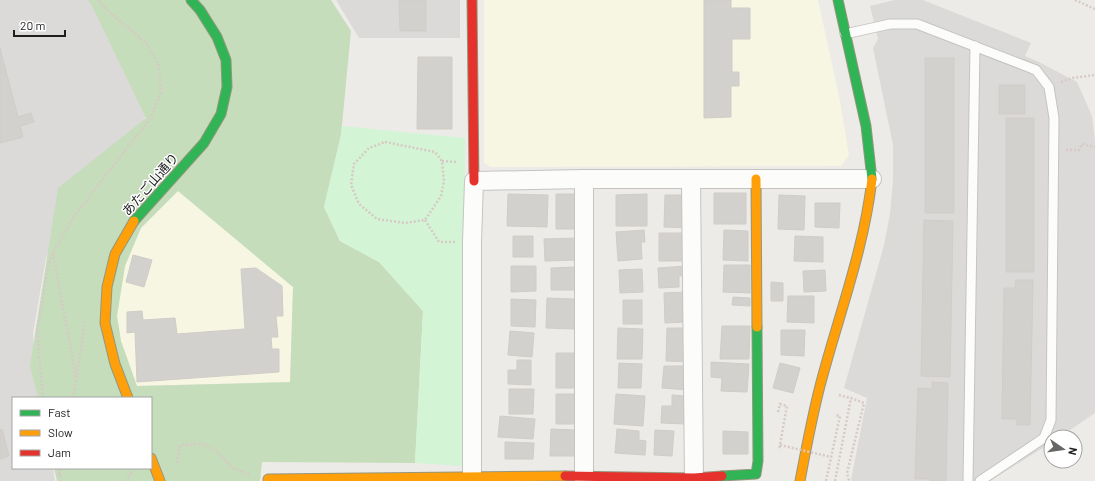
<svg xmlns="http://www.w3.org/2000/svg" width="1095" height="481" viewBox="0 0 1095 481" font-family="Barlow,'Noto Sans JP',sans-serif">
<rect width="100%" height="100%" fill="#edebe7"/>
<path fill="#dcdad8" d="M0,0H94L148,114L70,215L46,258L33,333L35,364L41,398H13V468H53L55,481H0Z
M336,0H460V38H359Z
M894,0H923L1031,43L1025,56L1039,62L1077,82L1092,116L1095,141V413L1060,437H1051V443L990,481H852L851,480L867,398L844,388L884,245L890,214L893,180V145L873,48L878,39L870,6Z"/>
<path fill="#f6f6e2" d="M484,0H818L840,101L849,155L841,166L491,167L484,163Z
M178,191L293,287L290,382L137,386L121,341L117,316L125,266L141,228Z"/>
<path fill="#c5ddba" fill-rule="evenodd" d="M88,0H331L351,31L341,135L324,207L340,241L379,262L423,311L415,463L262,462L260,481H57L54,468H151V398H38L30,366L58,188L146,118L91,4ZM178,191L293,287L290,382L137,386L121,341L117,316L125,266L141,228Z"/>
<path fill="#d3f4d5" d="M342,126L465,138L463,466L415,463L423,311L379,262L340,241L324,207L341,135Z"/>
<path fill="#d3d1ce" stroke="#d0ccc8" d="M399,0H426V31H400Z
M704,0H731V8H750V39H732V72H739V86H731V117L704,118Z
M0,48L18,117L31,113L34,122L20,126L23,137L0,143Z
M418,57H452V129H417Z
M925,58H954V213H925Z
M999,85H1025V114H999Z
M1006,118H1034V272H1006Z
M714,193H746V224H714Z
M508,194L548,195L547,227L507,226Z
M556,194H580V229H556Z
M647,194V226H616V195Z
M665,195H683L682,211H689L688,228L664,227Z
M779,195L805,196L804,230L778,229Z
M815,203H840L839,228L815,227Z
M924,220L953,221L950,377L921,376Z
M644,230L645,242H641L642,259L618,261L616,232Z
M724,230L748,231V261L723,260Z
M659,233H686L687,261H659Z
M513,236H533V257H513Z
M795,236L823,237V262L794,261Z
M578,238V260L545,261L544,239Z
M133,255L152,260L144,287L126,282Z
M724,265H750V293L723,292Z
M511,266H536V291L511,292Z
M687,266V275L679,276V287L659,288L658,268Z
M575,267L576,290H551V268Z
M256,268L282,286L283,316H276L278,337H271L272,349H279V372L137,382L135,332L127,333V312L142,311L143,320L175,318L177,334L245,329L241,269Z
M642,269L643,292L620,293L619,270Z
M825,270L826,291L804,292L803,271Z
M1016,280H1033L1030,425H1017V419H1002L1004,288H1015Z
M771,282L783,283V301H771Z
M689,292L686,322L665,323L664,293Z
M788,296H814V323L787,322Z
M733,297L750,298V306L732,305Z
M547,298L574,299V309H582V319H574V329L546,328Z
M511,299L536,300L535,327L511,326Z
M623,300H642V324H623Z
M722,326H750L749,359H720Z
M618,328L643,329L642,359H617Z
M667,328H685L691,362L666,361Z
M781,330H805L804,356L781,355Z
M510,331L534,333L532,357L508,355Z
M556,353H581L580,388H556Z
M517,360H531V385L508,384V370H517Z
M711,362L749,364L747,392L721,391L722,378L711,377Z
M619,363L642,364L641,388H618Z
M780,363L800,368L793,393L773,388Z
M664,366H683L682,374H689L688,390L662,388Z
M932,382L948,383L946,481H930V479H915L918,388L932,389Z
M509,389H534L533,414H509Z
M556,394H574V403H579V424H556Z
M616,394L645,396L643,426L614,424Z
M672,395L686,396L685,424L661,423L662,406H672Z
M500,416L535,419L533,439L498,437Z
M2,429L9,456L0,459V430Z
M551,429L575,430L574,456H550Z
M617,429L639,431V440L646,441L645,455L615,453Z
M655,430L674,431L672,456L654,455Z
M723,431L748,432V454H723Z
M505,442L534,443L533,459H505Z"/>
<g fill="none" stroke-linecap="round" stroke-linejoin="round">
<defs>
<path id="lane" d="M845,34L890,24H917L1036,70L1049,87L1054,118L1051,420L1044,438L980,481
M968,481L975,46"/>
<path id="street" d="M584,179V481
M691,180L694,481
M472,481V242L474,181L584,179H872"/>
<path id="fast" d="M838,0L866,126L872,179
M134,221L204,143L221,114L227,87L226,60L217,37L200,10L191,0
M722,476L756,474L758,461L757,327"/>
<path id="slow" d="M756,179L757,327
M128,398L115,364L105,323L107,287L115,254L134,221
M151,458L160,481
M268,481V479L565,476
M800,481C806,449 812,417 820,386C838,317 864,250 872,179"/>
<path id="jam" d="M472,0L474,181
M565,476L694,478L722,476"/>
</defs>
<use href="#lane" stroke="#c5c4c3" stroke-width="11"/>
<use href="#street" stroke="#c5c4c3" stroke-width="20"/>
<use href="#fast" stroke="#94977e" stroke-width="11"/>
<use href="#slow" stroke="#94977e" stroke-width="11"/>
<use href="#jam" stroke="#94977e" stroke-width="11"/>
<path stroke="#d7c9c6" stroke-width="2.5" stroke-dasharray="2 2" stroke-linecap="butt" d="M1075,0L1095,9
M1061,82L1072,78L1095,75
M385,142L435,152L442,161L444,181L441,196L425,220L405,223L377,219L359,204L351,185L354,164L369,148Z
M1066,150H1079L1082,144L1095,147
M442,161L456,162
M425,220L439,242H455
M53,253L76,377
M839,395L851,398L864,403L847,473L849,481
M43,398L37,330L48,267L53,253L74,216L150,119L161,92L159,66L146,43L107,10L98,0
M73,398L85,322
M778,412L780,404L787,406L779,450
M177,463L180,445L203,444L219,453L231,467L250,475
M58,468L61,481
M60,475L61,468
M127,481L133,468
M826,481L840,416L835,415
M835,481L851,398"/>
<use href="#lane" stroke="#fcfcfb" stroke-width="9"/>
<use href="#street" stroke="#fcfcfb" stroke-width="18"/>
<use href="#fast" stroke="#30b455" stroke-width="9"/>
<use href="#slow" stroke="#ff9f0a" stroke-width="9"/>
<use href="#jam" stroke="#e5322d" stroke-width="9"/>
<path stroke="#d7c9c6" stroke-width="2.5" stroke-dasharray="2 2" stroke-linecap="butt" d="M780,445L831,457"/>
</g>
<g text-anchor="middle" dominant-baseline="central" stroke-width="3" stroke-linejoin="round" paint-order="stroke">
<g font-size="13" fill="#1e1e1e" stroke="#fff">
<text transform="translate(150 184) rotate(-49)">あたご山通り</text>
</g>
</g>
<rect x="12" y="397" width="140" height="72" fill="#ffffff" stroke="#a5a5a5"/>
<rect x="20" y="410" width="20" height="6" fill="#30b455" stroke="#a5a5a5"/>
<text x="48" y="417" font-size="12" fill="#1e1e1e">Fast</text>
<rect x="20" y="430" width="20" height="6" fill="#ff9f0a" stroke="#a5a5a5"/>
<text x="48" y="437" font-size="12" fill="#1e1e1e">Slow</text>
<rect x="20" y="450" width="20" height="6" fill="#e5322d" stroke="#a5a5a5"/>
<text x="48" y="457" font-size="12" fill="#1e1e1e">Jam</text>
<g transform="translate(1063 449) rotate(103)"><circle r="19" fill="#ffffff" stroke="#a5a5a5"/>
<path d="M0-3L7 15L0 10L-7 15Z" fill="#666664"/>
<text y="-6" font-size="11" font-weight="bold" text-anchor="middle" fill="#1e1e1e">N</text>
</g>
<path d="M14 30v6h51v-6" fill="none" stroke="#1e1e1e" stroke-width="2"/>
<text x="20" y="30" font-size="12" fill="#1e1e1e" stroke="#ffffff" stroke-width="3" paint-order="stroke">20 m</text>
</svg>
